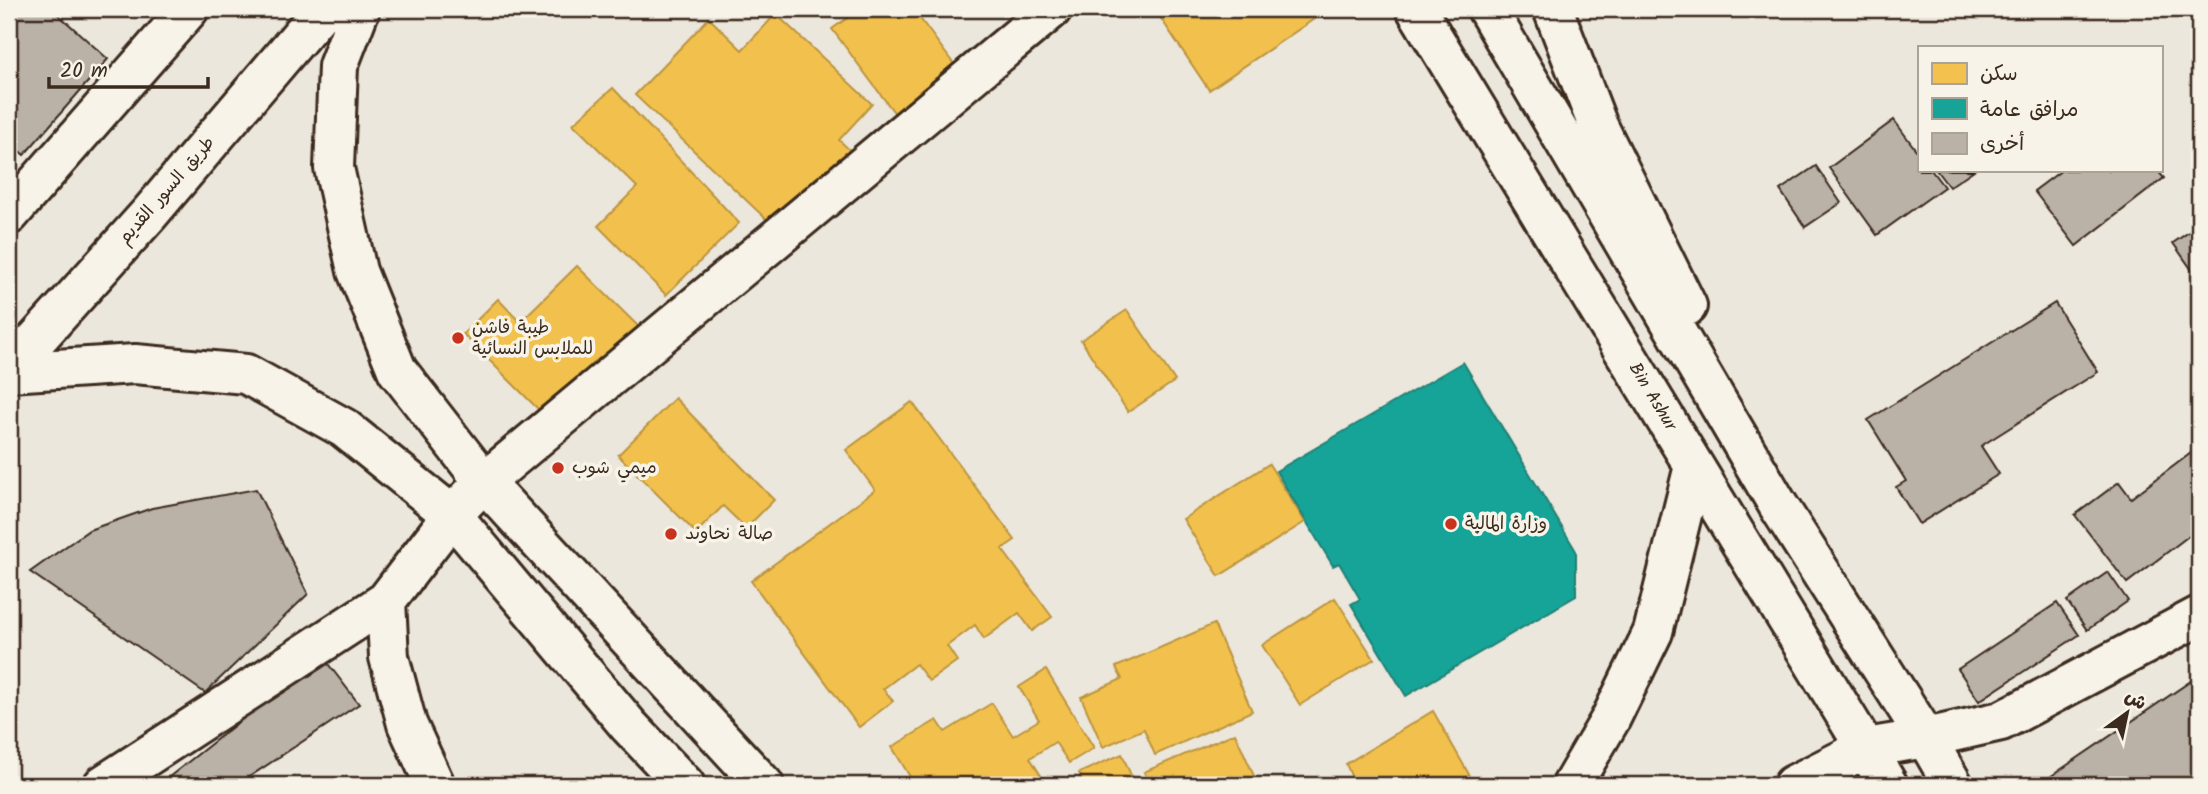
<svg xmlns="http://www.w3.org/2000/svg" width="2208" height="794" viewBox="0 0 2208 794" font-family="Kalam,'Playpen Sans Arabic',sans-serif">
<rect width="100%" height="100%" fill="#ece7dc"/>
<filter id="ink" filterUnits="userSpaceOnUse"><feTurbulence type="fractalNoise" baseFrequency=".0143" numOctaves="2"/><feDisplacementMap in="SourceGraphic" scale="14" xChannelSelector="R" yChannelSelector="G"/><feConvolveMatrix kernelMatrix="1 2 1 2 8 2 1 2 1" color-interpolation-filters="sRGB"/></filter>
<g filter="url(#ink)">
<path fill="#f2c14e" stroke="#bb9440" stroke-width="2" d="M860,9H913L964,78L902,123L832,29Z
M1172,9H1311L1317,17L1209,90L1160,17Z
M776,14L872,104L839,140L856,156L782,234L635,95L709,18L742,50Z
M613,88L739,223L666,295L598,226L637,187L573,124Z
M577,266L640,328L548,419L463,334L498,299L520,322Z
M1127,310L1175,381L1128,412L1081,340Z
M675,398L774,500L746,528L723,506L696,533L618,455Z
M912,402L1015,540L1002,549L1052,617L1032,631L1019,613L984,639L975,625L947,646L957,661L929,681L916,664L883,689L893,701L859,727L751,581L875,490L846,450Z
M1269,464L1305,522L1219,576L1183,519Z
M1335,598L1374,659L1300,705L1262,645Z
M1214,624L1252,711L1155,755L1144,729L1103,747L1081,697L1122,679L1116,667Z
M1046,670L1094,748L1069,763L1055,742L1030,758L1043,779L1032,785H915L892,747L937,720L945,732L992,703L1013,736L1039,720L1019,687Z
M1433,711L1475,785H1355L1346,764Z
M1235,733L1258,785H1150L1144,772Z
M1122,754L1135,785H1084L1079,773Z"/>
<path fill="#17a398" stroke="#227f73" stroke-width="2" d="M1463,362L1576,551V596L1406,696L1351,604L1360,599L1339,563L1333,566L1276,471Z"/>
<path fill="#bab2a7" stroke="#3b2a1e" stroke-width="2" d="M9,9H52L108,59L24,155L9,142Z
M1894,120L1919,154V170H1931L1944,187L1877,235L1829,168Z
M1816,166L1841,203L1805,227L1780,190Z
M1936,170H1974L1949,187Z
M2062,170H2157L2164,178L2076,246L2034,191Z
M2199,225V280L2173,243Z
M2055,303L2098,372L1981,446L1999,474L1919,524L1896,487L1906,481L1868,420Z
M2199,447V528L2127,583L2075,515L2119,482L2131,498Z
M256,489L308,594L205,693L30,572L89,530L152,508Z
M2108,572L2128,601L2087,630L2067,601Z
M2057,603L2079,635L1979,701L1958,669Z
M322,656L359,704L237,785H159Z
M2194,679L2199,686V785H2042L2041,783Z"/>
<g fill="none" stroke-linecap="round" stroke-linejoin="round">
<defs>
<path id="street" d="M1926,738L2001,721L2199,616
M103,785L386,601
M435,785L407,724L389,657L386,601L452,515L484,482L1052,9"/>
<path id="primary" d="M360,9L338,66L334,168L357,271L397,370L484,482L764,785
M1416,9L1888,785
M1487,9L1778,505L1926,738L1953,785
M1553,9L1598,126L1687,306
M9,215L189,9
M9,370L150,213L323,9
M9,372L135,364L246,374L344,428L452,515L629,726L685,785
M1572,785L1610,720L1653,632L1694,466
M1793,785L1866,748L1926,738"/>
</defs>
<use href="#street" stroke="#3b2a1e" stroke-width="44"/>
<use href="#primary" stroke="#3b2a1e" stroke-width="44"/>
<use href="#street" stroke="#f7f3e8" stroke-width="38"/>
<use href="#primary" stroke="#f7f3e8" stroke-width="38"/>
</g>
</g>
<g fill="#c8321e" stroke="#f7f3e8" stroke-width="2.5">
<circle cx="458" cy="338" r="7"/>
<circle cx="558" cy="468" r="7"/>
<circle cx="1451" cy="524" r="7"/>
<circle cx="671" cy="534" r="7"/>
</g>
<g text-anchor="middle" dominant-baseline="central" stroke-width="7" stroke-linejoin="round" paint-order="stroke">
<g font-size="18" fill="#3b2a1e" stroke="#f7f3e8">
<text transform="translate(167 191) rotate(-49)">طريق السور القديم</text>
<text transform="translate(1652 397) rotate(59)">Bin Ashur</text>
</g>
<g font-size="18" fill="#3b2a1e" stroke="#f7f3e8" text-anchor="start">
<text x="472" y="328">طيبة فاشن<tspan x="472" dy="21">للملابس النسائية</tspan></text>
<text x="572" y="468">ميمي شوب</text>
<text x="1465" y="524">وزارة المالية</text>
<text x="685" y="534">صالة نحاوند</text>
</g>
</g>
<rect width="2208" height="794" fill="none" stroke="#f7f3e8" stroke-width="35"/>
<rect x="18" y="18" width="2173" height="759" fill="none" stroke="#3b2a1e" stroke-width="2.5" filter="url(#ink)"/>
<rect x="1918" y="46" width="245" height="126" fill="#f7f3e8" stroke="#aca397" stroke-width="2"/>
<rect x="1932" y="63" width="35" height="21" fill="#f2c14e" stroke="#aca397" stroke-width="2"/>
<text x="1980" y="80" font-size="21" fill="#3b2a1e">سكن</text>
<rect x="1932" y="98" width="35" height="21" fill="#17a398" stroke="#aca397" stroke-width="2"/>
<text x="1980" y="116" font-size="21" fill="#3b2a1e">مرافق عامة</text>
<rect x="1932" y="133" width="35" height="21" fill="#bab2a7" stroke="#aca397" stroke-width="2"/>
<text x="1980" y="150" font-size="21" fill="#3b2a1e">أخرى</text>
<g transform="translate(2127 713) rotate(33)" stroke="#f7f3e8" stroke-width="5" paint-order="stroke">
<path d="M0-5L12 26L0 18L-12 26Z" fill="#3b2a1e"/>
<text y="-10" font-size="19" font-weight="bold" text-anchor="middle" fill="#3b2a1e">ش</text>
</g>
<path d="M49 77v10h159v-10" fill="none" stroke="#3b2a1e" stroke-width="3.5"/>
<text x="60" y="77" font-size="21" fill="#3b2a1e" stroke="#f7f3e8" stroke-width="5" paint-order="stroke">20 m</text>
</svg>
